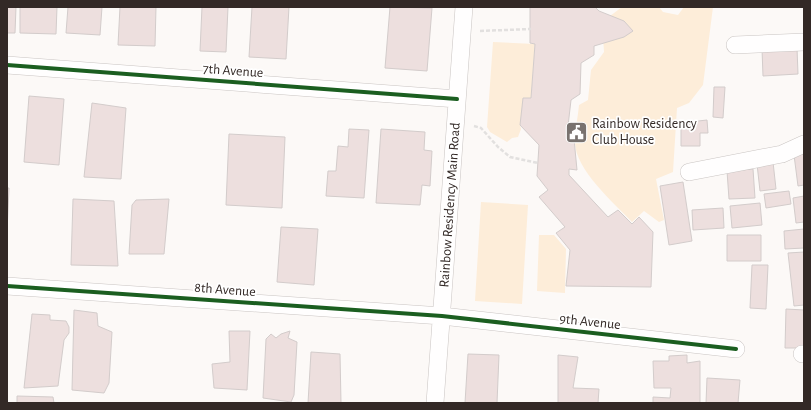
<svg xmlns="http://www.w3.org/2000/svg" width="811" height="410" viewBox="0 0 811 410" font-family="'Alegreya Sans',sans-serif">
<rect width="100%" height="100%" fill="#fcf9f7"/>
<path fill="#fdedd9" d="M622,7H659L663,12L678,15L684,7H713L703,85L689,103L677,108L673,172L656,179L664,220L659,222L644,211L632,222C614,203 574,169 575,141C575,129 578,117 579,105L588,100L591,70L604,52L602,22Z
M493,42L535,44L531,98L520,125L521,129L518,137L512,138L507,142L490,132L487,127Z
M481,202L528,205L522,304L475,301Z
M539,235H554L566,249L565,293L537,291Z"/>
<path fill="#eddfde" stroke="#d3cccb" d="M7,7H16L15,33H7Z
M20,7H57L56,34L20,33Z
M68,7H102L100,35L66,33Z
M120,7H156L155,46L118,45Z
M202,7H228L226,52L200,51Z
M252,7H289L286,59L249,57Z
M390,7L432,8L427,71L385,68Z
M530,7H595L599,11L624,21L633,31L624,37L594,46V55L581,63L580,94L571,100L568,126L572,130V140L574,139L577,170L569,169V175L608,217L618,210L632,224L639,217L653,232L651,287L566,286L570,250L556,233L565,227L539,197L548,190L537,176L539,145L520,125L523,98H531L535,44L530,43Z
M797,48L798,74L763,76L762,49Z
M714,87H725L723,118L713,117Z
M29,96L64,99L59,165L24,162Z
M92,103L126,108L121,179L84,177Z
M707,120L708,133H700V146H681V123Z
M349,129L369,130L364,198L326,196L328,171H336L338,146L348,147Z
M381,129L425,132L424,150L432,151L430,186L422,185L420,205L376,203Z
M229,134L285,137L282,208L226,205Z
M804,154V185L798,186L794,155Z
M773,162L776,189L760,191L757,164Z
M753,169L755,198L729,199L727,171Z
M683,182L692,241L669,245L660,186Z
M7,188H9L7,232Z
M789,191L791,204L766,208L764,194Z
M804,196V222L796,223L793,198Z
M73,199L114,201L118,266L71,265Z
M169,199L164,254H129L132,205L136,200Z
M760,203L762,225L732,228L730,206Z
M723,208L724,228L693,230L692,210Z
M281,227L318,229L314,285L277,282Z
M804,229V248L785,249L784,231Z
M727,235H761V261H727Z
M804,252V305L794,306L788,253Z
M752,265H768L766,309L750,308Z
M786,309L804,310V348H785Z
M74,310L97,313L98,326L112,332L109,383L104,393L72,390Z
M32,314L50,315V320L66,321L69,327V333L64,340L58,386L24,388Z
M229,331H250L247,390L214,388L212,364L230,362Z
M290,331L288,338L297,342L294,395L291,402L263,398L266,339L271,334L276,338L281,334Z
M311,352L340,354L341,403H308Z
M468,354L499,355L497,403H465Z
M558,355L578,357L573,388L599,389L598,403H558Z
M687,355V363L700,361V403H653V397L670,398L671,388H654L653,361H669V356Z
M707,378L740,380L738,403H706Z
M17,396L53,397L54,403H17Z"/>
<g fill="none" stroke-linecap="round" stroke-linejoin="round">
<defs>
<path id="street" d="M735,45L804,42
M7,65L457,99
M689,172L782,154L804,144
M7,286L442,316L736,349
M802,354H804
M435,403L464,7"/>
</defs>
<use href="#street" stroke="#cac5c3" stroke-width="18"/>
<path stroke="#e2e0df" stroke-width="2.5" stroke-dasharray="4 2" stroke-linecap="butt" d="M480,31L531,29
M474,126L481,128L498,147L510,157L538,163"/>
<use href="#street" stroke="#fffefe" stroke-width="17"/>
<defs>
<path id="cycleway" d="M7,65L457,99
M7,286L442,316L736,349"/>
</defs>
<use href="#cycleway" stroke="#fff" stroke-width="6"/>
<use href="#cycleway" stroke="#1b5e20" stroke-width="4"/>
</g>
<defs>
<symbol id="civic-square" viewBox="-11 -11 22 22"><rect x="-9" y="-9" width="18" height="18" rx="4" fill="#79726f" stroke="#fff"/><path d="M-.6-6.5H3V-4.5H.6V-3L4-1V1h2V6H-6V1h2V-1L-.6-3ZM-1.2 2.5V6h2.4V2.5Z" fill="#fff"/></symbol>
</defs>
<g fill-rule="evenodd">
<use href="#civic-square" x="564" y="120" width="25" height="25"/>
</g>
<g text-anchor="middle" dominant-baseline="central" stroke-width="3.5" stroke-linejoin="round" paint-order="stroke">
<g font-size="14" fill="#332926" stroke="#fff">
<text transform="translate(233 71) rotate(4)">7th Avenue</text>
<text transform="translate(450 205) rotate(-86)">Rainbow Residency Main Road</text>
<text transform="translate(225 290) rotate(4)">8th Avenue</text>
<text transform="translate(590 322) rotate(6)">9th Avenue</text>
</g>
<g font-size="14" fill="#332926" stroke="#fff" text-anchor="start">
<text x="592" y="124">Rainbow Residency<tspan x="592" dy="16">Club House</tspan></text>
</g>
</g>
<rect width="811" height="410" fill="none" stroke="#332926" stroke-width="16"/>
</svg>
